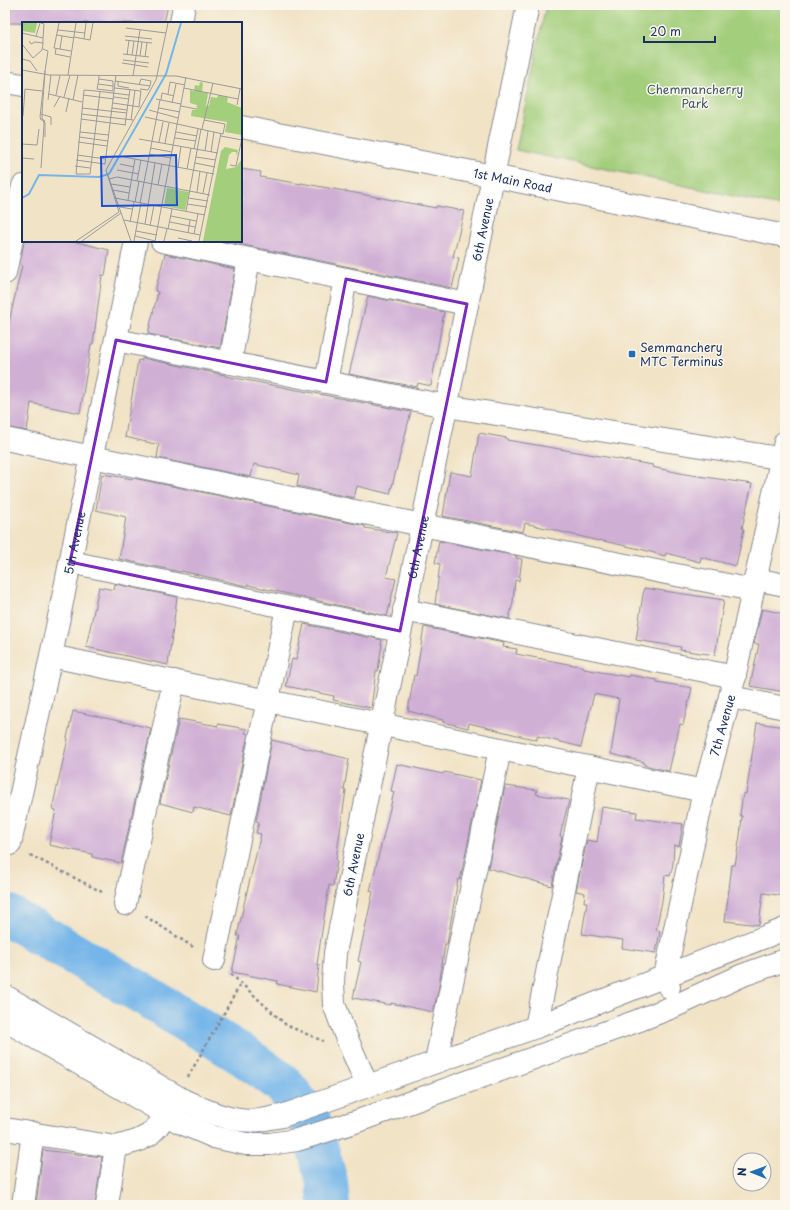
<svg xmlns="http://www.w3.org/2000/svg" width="790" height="1210" viewBox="0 0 790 1210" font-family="'Playpen Sans',sans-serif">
<rect width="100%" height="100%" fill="#fbf7ec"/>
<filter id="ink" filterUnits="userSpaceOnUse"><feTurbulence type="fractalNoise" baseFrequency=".025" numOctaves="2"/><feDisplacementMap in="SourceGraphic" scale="8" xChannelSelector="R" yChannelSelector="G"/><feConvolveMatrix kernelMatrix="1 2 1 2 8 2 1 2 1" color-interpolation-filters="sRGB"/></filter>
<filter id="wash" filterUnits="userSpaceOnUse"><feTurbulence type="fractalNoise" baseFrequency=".012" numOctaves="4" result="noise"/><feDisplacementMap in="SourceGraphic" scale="16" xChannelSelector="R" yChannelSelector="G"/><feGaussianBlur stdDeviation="0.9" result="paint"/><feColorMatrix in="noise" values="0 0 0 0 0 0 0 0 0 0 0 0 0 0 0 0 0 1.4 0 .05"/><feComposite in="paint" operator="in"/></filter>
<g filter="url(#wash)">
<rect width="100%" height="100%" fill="#f1e3c6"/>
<path fill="#a3ce7b" stroke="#5f7e6c" d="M546,5H785V207L516,150Z"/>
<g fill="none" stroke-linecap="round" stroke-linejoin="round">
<path stroke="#75b5e9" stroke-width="42" d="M5,914L150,998L244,1056L282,1083L309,1117L327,1182L329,1205"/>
</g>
<g id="blocks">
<path fill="#d0afd5" d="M11,5H168L164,23H8Z
M241,169L261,172L260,177L301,184V183L436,208V206L464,211L453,257L459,258L452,288L224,241H241Z
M24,241H73L109,250L105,276L102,275L93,344H91L80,413L31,403L27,431L5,427V340L22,265L20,264Z
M165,254L235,269L220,348L148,334L158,292L155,291Z
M368,296L444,312L431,386L418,383L417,387L349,374Z
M142,358L225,375V376L411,412L390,494L357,486L354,498L297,486L299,475L254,464L251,477L157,458L159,445L125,437L138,360L142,361Z
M479,433L507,438V440L653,465L652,467L685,474L752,484L742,528L744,529L736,566L701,557L700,562L666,553L665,556L640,549L599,540V541L525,523L523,532L443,516L450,472L472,476Z
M102,474L133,479V478L365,526V528L397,533L386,577L396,579L387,616L248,585L247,586L181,571V572L119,559L126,517L96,510Z
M439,541L517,556L516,558L522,559L519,581L515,580L513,602L509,619L435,604L440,564L435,563Z
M115,584L177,597L168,665L86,647L99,587L114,590Z
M644,588L724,600L715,655L680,650L681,647L636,640Z
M762,609L785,614V692L750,686L759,644H754Z
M304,624L382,640L381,644H382L378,671H376L371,708L333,700L334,696L286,686L292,659L296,660Z
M424,627L504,643L503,647L517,649L516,654L584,667V669L629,677L630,675L657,680V682L692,688L683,725L680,724L669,771L644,765V762L611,754L619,699L594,694L581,747L537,736V740L469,723L468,728L443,722V720L408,711L414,675L416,676Z
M73,711L151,728L121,863L92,857V854L49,845L56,810L52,809L68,739L67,738Z
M179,719L218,726V724L247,729L245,733L248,734L231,816L194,807L193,812L160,803Z
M757,723L785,727V896L763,893L759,925L725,921L732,865H735L740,836L742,816L740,815L743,793L746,794Z
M272,740L349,759L344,790H346L336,859L337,860L333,886L329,885L317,964L319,965L316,992L277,984L278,981L232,972L240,936H237L244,904L261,834L256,833L259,822L256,821Z
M397,764L443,774L444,772L481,780L460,880L458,879L447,944H445L439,986L433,1012L391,1003V1005L353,998L361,962L358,961L373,892L370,891L394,792L391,791Z
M505,786L537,790L536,794L569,800L560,836L562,837L552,886L488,868Z
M602,807L637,812L636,818L683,824L679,846L674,845L673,864L670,876L665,875L662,901L656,930L660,931L656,953L622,948L623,940L582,934L587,902H584L585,893L576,891L587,840L597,842Z
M43,1150L102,1157L95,1205H36Z"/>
</g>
</g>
<g filter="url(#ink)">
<use href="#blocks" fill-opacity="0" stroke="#868992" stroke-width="1"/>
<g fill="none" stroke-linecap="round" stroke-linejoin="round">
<defs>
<g id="street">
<path d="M181,23L184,5"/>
<path d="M162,241L467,304"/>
<path d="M5,273L23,186"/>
<path d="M116,340L446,406L785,459"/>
<path d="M230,363L249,259"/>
<path d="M326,382L346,279"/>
<path d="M5,439L422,525L753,590"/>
<path d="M70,562L400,631"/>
<path d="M755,579L785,585"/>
<path d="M404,610L735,677"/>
<path d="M51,656L704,791"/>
<path d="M730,697L785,708"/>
<path id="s1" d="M10,844L51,656L136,241"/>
<path d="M125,904L174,681"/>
<path d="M214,960L287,608"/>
<path d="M536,1027L589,767"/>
<path d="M436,1061L500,749"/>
<path id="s2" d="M367,1085L345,1034L334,1004L333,982L335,953L528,5"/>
<path d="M5,1129L116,1147L137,1141L149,1135L158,1126L175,1099"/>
<path d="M23,1205L33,1133"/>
<path d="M107,1205L116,1147"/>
</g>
<g id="secondary">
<path d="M5,82L23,85"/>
<path id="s3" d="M241,127L493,176L785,236"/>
<path id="s4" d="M669,987L665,976L704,791L730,697L785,442"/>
<path d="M5,996L183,1100C207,1111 233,1124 260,1120C267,1119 275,1117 282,1116L536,1027L785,929"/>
<path d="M5,1020L179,1122L214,1137L246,1144H270L297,1140L355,1122L637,1021L675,1006L743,975L785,960"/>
</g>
</defs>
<use href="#street" stroke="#868992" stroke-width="24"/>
<use href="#secondary" stroke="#868992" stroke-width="24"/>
<path stroke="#868992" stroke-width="2.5" stroke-dasharray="3 3" stroke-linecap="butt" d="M30,855L104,893
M145,916L193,947
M231,974L286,1025L323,1041
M188,1077L241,983"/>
<use href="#street" stroke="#fff" stroke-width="22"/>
<use href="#secondary" stroke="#fff" stroke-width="22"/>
</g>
</g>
<path fill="none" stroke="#7b2cbf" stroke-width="3" stroke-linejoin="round" d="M346,279L467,304L400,631L70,562L116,340L326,382Z"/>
<rect fill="#1f6fb2" stroke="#fbf7ec" stroke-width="1.5" x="628" y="350" width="8" height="8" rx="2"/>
<g text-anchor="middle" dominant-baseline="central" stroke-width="3" stroke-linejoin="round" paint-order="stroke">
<g font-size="12" fill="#3d5765" stroke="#fbf7ec">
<text x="695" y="89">Chemmancherry<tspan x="695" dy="14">Park</tspan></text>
</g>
<g font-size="12" fill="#1b2f5e" stroke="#fbf7ec">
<text stroke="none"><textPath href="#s3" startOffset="277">1st Main Road</textPath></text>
<text stroke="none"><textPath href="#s2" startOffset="877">6th Avenue</textPath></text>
<text stroke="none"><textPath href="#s1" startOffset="308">5th Avenue</textPath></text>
<text stroke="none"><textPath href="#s2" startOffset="553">6th Avenue</textPath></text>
<text stroke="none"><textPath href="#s4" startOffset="269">7th Avenue</textPath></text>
<text stroke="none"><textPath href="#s2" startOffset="229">6th Avenue</textPath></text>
</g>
<g font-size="12" fill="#1b2f5e" stroke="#fbf7ec" text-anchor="start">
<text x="640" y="347">Semmanchery<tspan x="640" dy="14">MTC Terminus</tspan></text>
</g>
</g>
<g transform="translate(22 22)">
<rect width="220" height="220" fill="#f1e3c6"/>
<path d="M0,1H15L13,11L0,9ZM178,60L181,61L180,70L186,71L184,84H187L189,75L195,76L196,73L206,75L205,80L220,86V113L203,110L205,100L169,94L170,88H174L175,83L168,81V68L172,69L173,63L177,64ZM203,125L216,128L215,134L214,130H210L207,133L204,147L214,145L220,137V219H181L199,129ZM145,166L167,170L163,188L142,184Z" fill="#a3ce7b"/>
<path fill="none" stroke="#75b5e9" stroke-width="2" d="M0,176L7,172L17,153L77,155L87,152L144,52L159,1"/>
<path fill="none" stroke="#9b9b9c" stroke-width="1" d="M19,1L22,2L21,16M37,1L32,26L49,29M104,6L144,11M36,8L63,11M0,11L21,16V22L20,28L11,36L0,22M35,13L52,16M14,14L18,1M103,14L130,17M52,15L68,18L71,1M62,17L64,1M103,18L130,21M7,19L9,22L13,20L21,21M21,27L26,29L23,49M34,27L33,32L48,35M38,27L40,14M101,32L127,35M105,33L107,18M110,33L112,19M118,34L120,20M123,35L125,21M0,37L8,39L15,49M101,38L127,41M100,41L126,45M0,48L27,53L154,54L220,67M46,53L54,1M111,54L118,8M77,57L91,59V69L75,67L76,62L77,55V53M93,59L128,64L129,59L119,57L117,63M96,60V64L107,66M76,62L91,64M93,66L119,69L117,84M162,66L216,77M118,67L126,68L128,64M78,70L68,152H54L62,68L74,69L107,73M27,72L60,80M146,72L148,60L163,63M34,73L38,53M61,73L92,77M42,75L48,53M92,75L107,77M134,77L159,82M26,78L29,53M51,78L56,53M139,78L140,71L152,74M91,81L118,85M150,81L154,62M215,83L218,67M159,84L174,87M32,85L38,74M60,86L105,91M90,86L105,88M137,86L158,90M127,88L156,96M44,90L47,76M19,92L29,95V103M59,92L111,98M1,94L3,67L20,69M123,95L201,112L203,102L182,98M59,97L89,101M109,98L113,68M89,101L104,103M103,103L108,67M180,107L191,61M58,110L87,113M154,110L175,114M199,114L220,118M57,115L86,119M153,116L174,119M117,117L196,131M56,120L85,124M137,120L141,100M143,121L147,101M0,122L15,123L17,107M128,126L150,130M172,127L176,107M183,129L186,109M189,130L192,110M127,132L149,136M55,133L84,137M102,135L192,152M174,135L194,138M0,136L12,137M54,138L83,142M173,141L193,145M83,142L94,53M98,142L112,145M208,143L214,144L220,116M53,144L68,146M156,145L159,124M19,146L22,103V101L21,98L20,96V92L23,49L18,95L19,98H22L23,101V115M165,147L169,126M95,148L117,152M85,151L109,219M87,157L95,155L188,173M115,159L119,138M89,162L108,165M136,163L140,142M91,168L107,171M175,170L178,149M181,171L185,151M93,176L183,193M166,176L186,179M106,178L113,137M113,180L117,159M118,181L138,78M165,182L185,185M98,185L110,187M164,189L179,107M149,194L174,199M102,198L178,213M108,200L112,180M148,200L173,205M123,202L133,141M128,204L132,183M146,207L150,187M114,209L135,213M166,211L168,198M172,212L176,192M113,214L133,219M156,216L170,219M54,219L97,190L84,148L134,58L146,1M60,219L99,191M112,219L119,181M133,219L164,55M142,219L145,207M177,219L199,111"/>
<path fill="#1d4ed8" fill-opacity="0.15" stroke="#1d4ed8" stroke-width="2" d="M154,133L155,183L80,184L79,135Z"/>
<rect width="220" height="220" fill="none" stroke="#1b2f5e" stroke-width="2"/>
</g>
<rect width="790" height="1210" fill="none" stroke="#fbf7ec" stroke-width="20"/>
<g transform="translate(752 1172) rotate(271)"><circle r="19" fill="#fbf7ec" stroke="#a1a7b3"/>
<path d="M0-3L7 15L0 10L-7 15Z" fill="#1f6fb2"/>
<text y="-6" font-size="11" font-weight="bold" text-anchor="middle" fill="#1b2f5e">N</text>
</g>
<path d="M644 36v6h71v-6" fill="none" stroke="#1b2f5e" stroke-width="2"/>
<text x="650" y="36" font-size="12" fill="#1b2f5e" stroke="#fbf7ec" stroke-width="3" paint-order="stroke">20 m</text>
</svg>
